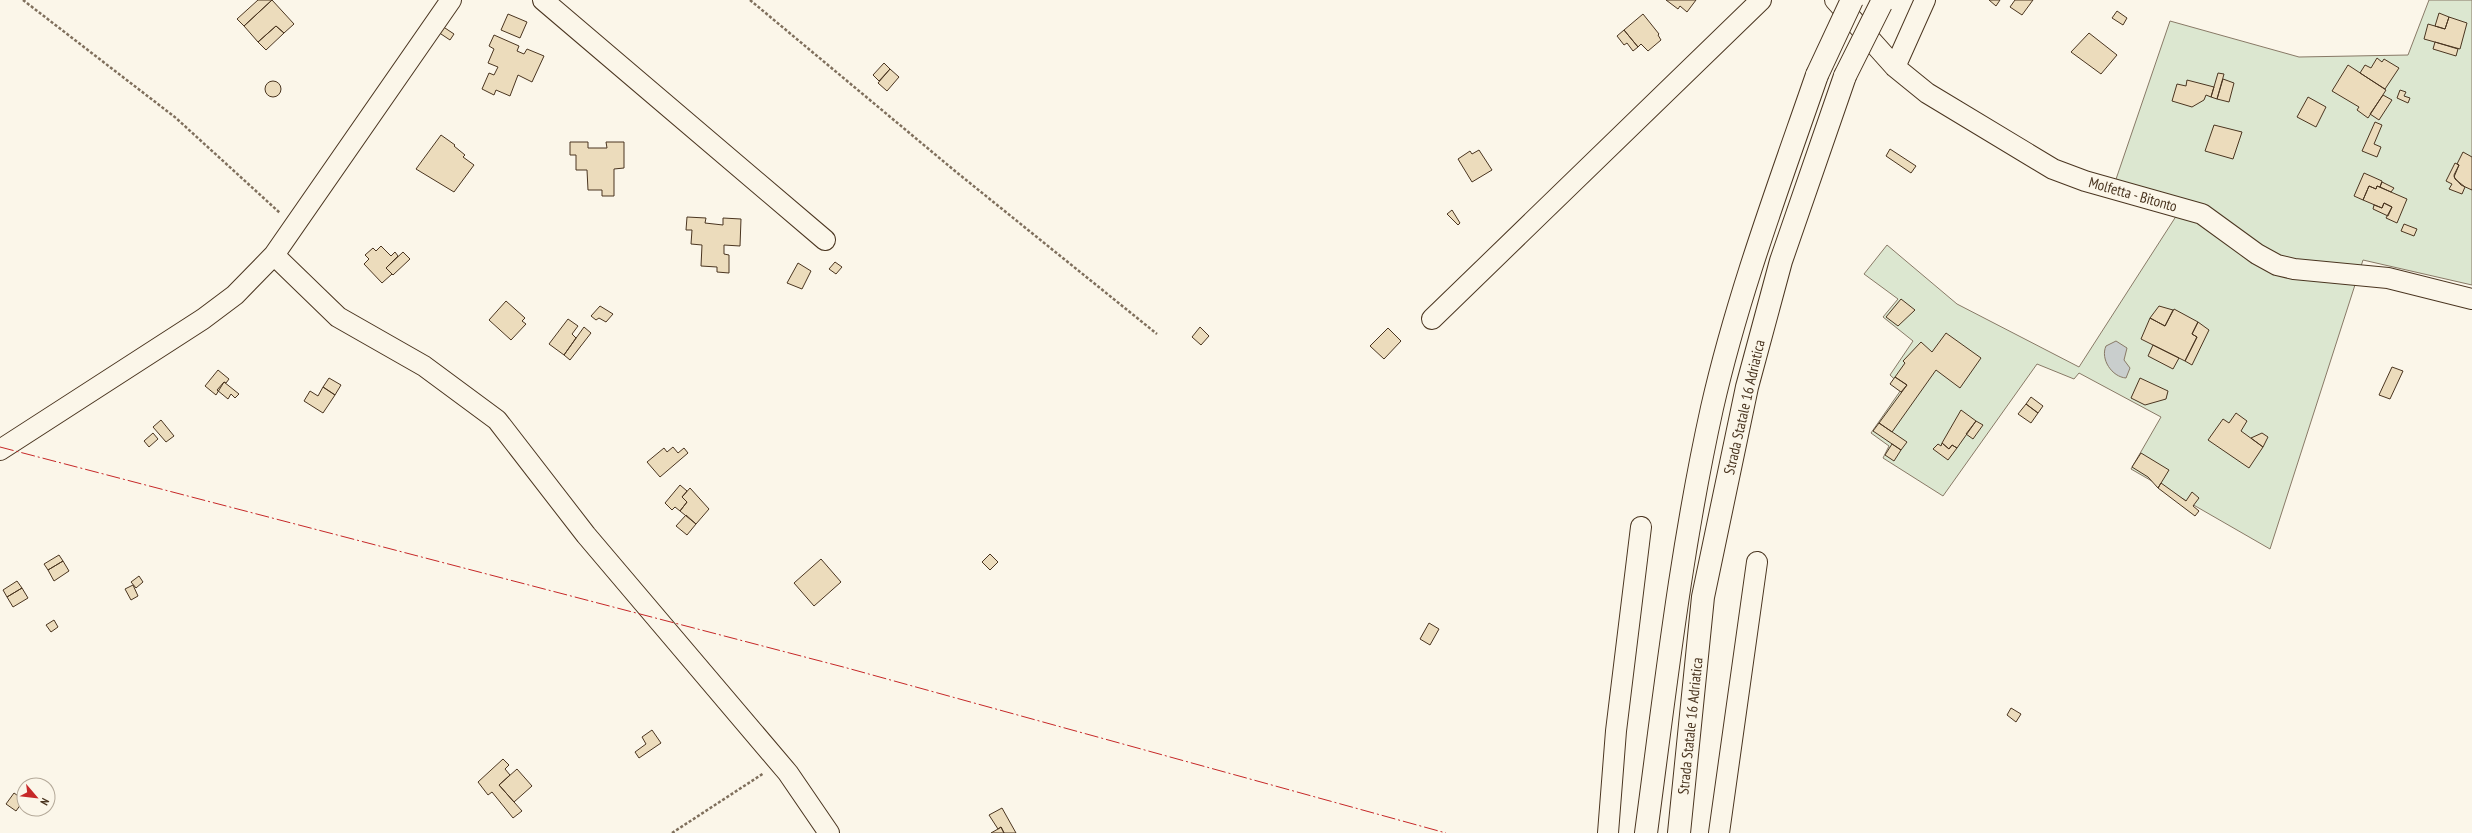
<svg xmlns="http://www.w3.org/2000/svg" width="2472" height="833" viewBox="0 0 2472 833" font-family="'PT Sans Narrow',sans-serif">
<rect width="100%" height="100%" fill="#fbf6e9"/>
<path fill="#dce7d0" stroke="#887966" d="M2429,0H2472V285L2363,260L2270,549L2131,469L2161,417L2079,373L2074,379L2037,364L1943,496L1883,458L1889,446L1871,433L1903,387L1890,375L1913,341L1883,317L1898,299L1864,274L1887,245L1957,304L2079,367L2182,207L2113,188L2170,21L2299,57L2408,55Z"/>
<path fill="#c9cecd" stroke="#887966" d="M2116,341L2127,348L2124,360L2130,368L2126,378C2112,377 2100,359 2106,346Z"/>
<path fill="#ecdcbc" stroke="#4a3520" d="M258,0H272L244,26L237,19Z
M272,0L294,24L284,33L276,26L258,42L244,26Z
M1666,0H1696L1687,12L1680,6L1678,9Z
M1989,0H2000L1996,6Z
M2015,0H2033L2022,15L2010,7Z
M2117,11L2127,18L2123,25L2112,18Z
M2439,13L2449,17L2445,29L2435,26Z
M508,14L527,22L520,38L501,30Z
M1643,14L1659,34L1658,35L1661,40L1648,51L1641,44L1638,47L1624,30Z
M2449,17L2467,23L2460,49L2424,39L2428,24L2445,29Z
M276,26L284,33L266,50L258,42Z
M442,26L454,34L450,40L438,32Z
M1624,30L1638,47L1633,51L1627,43L1624,45L1617,36Z
M2089,33L2117,55L2101,74L2071,52Z
M494,35L519,46L517,51L524,54L527,49L544,56L532,82L518,75L510,96L496,90L494,95L482,89L489,73L494,75L498,67L488,63L494,49L489,46Z
M2435,42L2458,49L2456,56L2433,49Z
M2377,58L2382,62L2384,59L2399,68L2385,89L2360,73L2365,65L2371,68Z
M884,63L890,69L879,81L873,75Z
M2348,65L2386,90L2368,118L2357,110L2359,107L2332,91Z
M890,69L899,77L887,91L878,83Z
M2218,73L2224,74L2217,99L2211,97Z
M2223,79L2234,83L2229,102L2217,99Z
M2187,80L2214,87L2211,97L2206,95L2204,100L2192,107L2172,101L2177,84L2186,86Z
M265 89a8 8 0 1 1 16 0a8 8 0 1 1-16 0Z
M2400,90L2406,92L2404,96L2410,98L2408,103L2397,98Z
M2383,95L2392,100L2379,120L2370,114Z
M2308,97L2326,107L2316,127L2297,117Z
M2375,122L2382,125L2374,144L2381,147L2377,157L2362,151Z
M2214,125L2242,132L2233,159L2205,151Z
M441,135L455,145L454,146L465,155L463,157L474,165L454,192L416,169Z
M570,142H588V148H607L606,142H624V168L614,169V196H602V190H588L587,170H576V155H570Z
M1890,149L1916,166L1911,173L1886,156Z
M1479,150L1492,170L1472,182L1458,159L1470,151L1472,154Z
M2463,152L2472,157V190L2461,185L2454,177L2459,165L2457,164Z
M2455,163L2459,165L2454,175L2455,179L2465,187L2462,194L2449,189L2452,184L2446,181Z
M2364,173L2382,181L2380,187L2377,186L2376,189L2369,186L2363,200L2354,196Z
M2382,182L2394,188L2391,192L2380,187Z
M2369,186L2376,189L2377,186L2407,199L2397,223L2386,218L2392,207L2384,203L2382,208L2363,200Z
M2384,203L2392,207L2388,216L2373,209L2374,205L2382,208Z
M1452,210L1460,223L1458,225L1447,214Z
M687,217L706,218L705,223L723,225V218L741,219L740,246L724,245V254L729,255V273L717,272V267L701,266L702,245L691,244L692,230H686Z
M2404,224L2417,229L2414,236L2401,231Z
M381,246L391,256L395,252L398,256L386,268L392,274L382,283L364,264L369,259L365,255L373,248L376,251Z
M403,252L410,259L393,275L386,268Z
M835,262L842,267L836,274L829,269Z
M798,263L811,271L802,289L787,283Z
M1901,299L1915,310L1898,326L1886,317Z
M506,301L525,318L522,321L526,324L511,340L489,320Z
M600,306L613,314L606,322L599,318L596,320L591,316Z
M2159,306L2173,310L2165,326L2150,318Z
M2174,309L2198,322L2192,334L2197,337L2185,361L2141,339L2150,318L2165,326Z
M568,319L578,326L572,334L576,338L564,355L549,344Z
M2198,322L2209,330L2192,365L2185,361L2197,337L2192,334Z
M584,327L591,333L570,360L564,355Z
M1200,327L1209,336L1201,345L1192,337Z
M1388,328L1401,341L1384,359L1370,346Z
M1946,333L1981,358L1960,388L1936,370L1892,432L1879,423L1907,385L1895,377L1905,363L1903,361L1921,342L1932,352Z
M2153,345L2179,358L2173,369L2148,356Z
M2392,367L2403,371L2390,399L2379,395Z
M218,370L229,379L226,383L224,382L216,395L205,386Z
M1895,377L1907,385L1901,392L1890,384Z
M329,378L341,385L335,395L323,387Z
M2140,378L2168,391L2166,399L2145,405L2131,398Z
M224,382L239,394L235,398L231,394L228,399L217,390Z
M323,387L335,395L323,413L304,401L310,391L318,396Z
M2031,397L2043,406L2038,413L2026,404Z
M2026,404L2038,413L2031,423L2018,414Z
M1961,410L1976,421L1957,448L1952,445L1949,449L1942,443Z
M2236,413L2247,421L2241,431L2263,447L2249,468L2208,440L2223,419L2229,423Z
M161,420L174,436L166,442L153,427Z
M1976,421L1983,425L1973,439L1966,434Z
M1879,423L1907,442L1901,450L1873,431Z
M153,433L158,439L149,447L144,441Z
M2262,433L2268,437L2263,447L2251,438Z
M1942,443L1949,449L1952,445L1957,448L1948,460L1933,449L1938,444L1941,446Z
M1892,444L1901,450L1894,461L1885,455Z
M673,447L678,453L684,448L688,453L660,477L647,462L664,448L667,452Z
M2141,453L2169,470L2158,488L2148,477L2132,467Z
M2161,483L2186,501L2192,492L2199,498L2193,506L2199,511L2195,516L2158,488Z
M680,485L687,491L682,497L687,502L680,511L675,507L672,510L665,503Z
M690,488L709,509L696,524L680,511L687,502L682,497Z
M686,515L696,524L687,535L676,526Z
M990,554L998,562L990,570L982,562Z
M59,555L63,561L48,570L44,564Z
M821,559L841,582L814,606L794,583Z
M63,561L69,571L54,581L48,570Z
M139,576L143,582L136,588L131,582Z
M17,581L22,588L7,597L3,590Z
M133,585L138,596L131,600L125,589Z
M22,588L28,598L13,607L7,597Z
M54,620L58,627L51,632L46,625Z
M1429,623L1439,629L1430,645L1420,639Z
M2011,708L2021,714L2016,722L2007,715Z
M652,730L661,743L639,758L635,752L646,744L642,737Z
M503,759L509,765L505,769L510,775L499,785L522,811L513,818L492,792L488,795L478,782Z
M517,769L532,786L514,802L499,785Z
M14,793L24,800L16,811L6,804Z
M1002,808L1016,833H1004L1001,827L998,829L989,815Z
M1001,827L1004,833H991L998,829Z"/>
<g fill="none" stroke-linecap="round" stroke-linejoin="round">
<defs>
<path id="minor" d="M451,0L274,255L338,317L424,366L497,420L586,535L788,773L829,833
M543,0L825,240
M1835,0L1895,67L1927,93L2053,169L2085,181L2202,214L2257,254L2277,265L2294,269L2388,278L2472,299
M1895,67L1925,0
M1432,319L1761,0
M0,450L203,319L235,295L274,255
M1608,833L1616,731L1641,527
M1719,833L1757,562"/>
<path id="highway" d="M1646,833C1665,691 1681,548 1712,408C1738,294 1779,185 1817,75
M1679,833L1703,597L1747,387L1781,261L1845,76"/>
</defs>
<use href="#minor" stroke="#4a3520" stroke-width="22"/>
<use href="#highway" stroke="#4a3520" stroke-width="24"/>
<path stroke="#7f6f5c" stroke-width="2.5" stroke-dasharray="3 2" stroke-linecap="butt" d="M23,0L176,118L280,213
M750,0L955,171L1157,334
M672,833L764,773"/>
<use href="#minor" stroke="#fbf6e9" stroke-width="20"/>
<use href="#highway" stroke="#fbf6e9" stroke-width="22"/>
<defs>
<path id="highway-bridge" d="M1817,75L1852,0
M1845,76L1881,4"/>
</defs>
<use href="#highway-bridge" stroke="#4a3520" stroke-width="24" stroke-linecap="butt"/>
<use href="#highway-bridge" stroke="#fbf6e9" stroke-width="22"/>
<path stroke="#c62828" stroke-width="1" stroke-dasharray="14 3 2 3" stroke-linecap="butt" d="M0,447L847,668L1446,833"/>
</g>
<g text-anchor="middle" dominant-baseline="central" stroke-width="3" stroke-linejoin="round" paint-order="stroke">
<g font-size="15" fill="#4a3520" stroke="#fbf6e9">
<text transform="translate(2133 194) rotate(16)">Molfetta - Bitonto</text>
<text transform="translate(1744 407) rotate(-77)">Strada Statale 16 Adriatica</text>
<text transform="translate(1690 726) rotate(-84)">Strada Statale 16 Adriatica</text>
</g>
</g>
<g transform="translate(36 797) rotate(118)"><circle r="19" fill="#fbf6e9" stroke="#b4a999"/>
<path d="M0-3L7 15L0 10L-7 15Z" fill="#c62828"/>
<text y="-6" font-size="11" font-weight="bold" text-anchor="middle" fill="#4a3520">N</text>
</g>
</svg>
